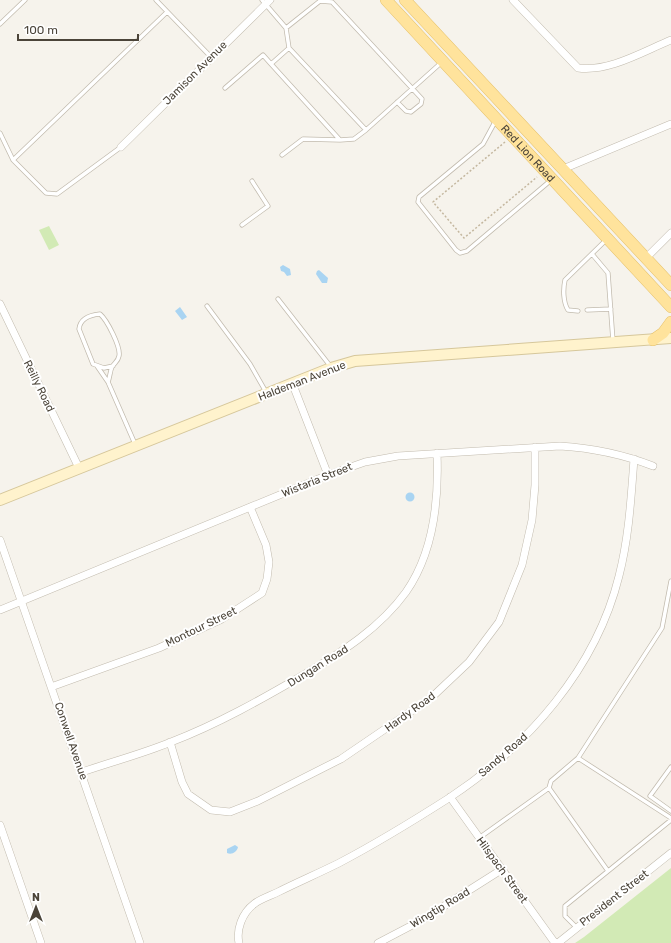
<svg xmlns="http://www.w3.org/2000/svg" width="671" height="943" viewBox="0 0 671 943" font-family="Rubik,sans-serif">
<rect width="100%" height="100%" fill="#f6f3ec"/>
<path fill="#d2eab5" d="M49,226L59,245L49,250L39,230Z
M671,868V943H575L584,937Z"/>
<path fill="#a9d4f2" d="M283,265L290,269L291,275L287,276L284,272L281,271L280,267Z
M319,270L328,278L327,283H322L316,274L317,271Z
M180,307L187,317L182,320L175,311Z
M405.5 497a4.5 4.5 0 1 1 9 0a4.5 4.5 0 1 1-9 0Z
M235,845L238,847C237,852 232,855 227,853V849Z"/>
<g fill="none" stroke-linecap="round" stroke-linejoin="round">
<defs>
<path id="service" d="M156,0L211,57
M262,0L286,28L289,48L366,130L442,62
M0,24L25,0
M286,28L320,1L332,2L422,99L421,104L411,112L406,111L397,102
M289,48L271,64L340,140L354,139L366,130
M225,88L263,55L271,64
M496,120L483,144L419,197L418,202L456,250L460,253L467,251L550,181
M0,133L13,160
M121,147L57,194L46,193L13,160L167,12
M282,155L303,139L340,140
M242,225L268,206L252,181
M592,254L608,273L613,341
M278,299L331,367
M207,306L250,364L266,392
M587,310L611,309
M578,311L568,310C563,302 563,289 565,280L606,240
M97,366L108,382L135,444
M108,382C110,377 110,371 112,367C114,363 118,362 119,356C121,347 107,320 100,314C90,315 80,319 79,329L93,364L104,368L113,366
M578,758L662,628L671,581
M671,767L650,796L671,811
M549,788L551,781L578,758L671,818
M479,838L549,788L608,871
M577,928L565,916V906L671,820"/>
<path id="minor" d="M513,0L578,68C609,72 642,52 671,40
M121,147L270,0
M563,169L671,124
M646,258L671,233
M0,304L79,468
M293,385L328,475
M0,540L140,943
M0,610L328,475L365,462L398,456L560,446C593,448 622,454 653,466
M51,687L159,648L222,619L262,593L267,579L269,562L266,545L250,507
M170,742L182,782L188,794L211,810L230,812L258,801L341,759L432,697L469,662L499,622L522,565L532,520L535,485V447
M82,772C111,762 142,754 171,742C218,724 262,699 305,674C342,652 380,628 406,592C434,552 439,500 437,453
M450,797L555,943
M0,825L41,943
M239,943C236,930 242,913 254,904C260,899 270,896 278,892C298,882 319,873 339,863C377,843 413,821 449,798C528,746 596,669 619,576C629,537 631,498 634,459
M378,943L422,920L501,870
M558,943L671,853"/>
<path id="secondary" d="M0,500L331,368L355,361L671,338"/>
<g id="primary">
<path id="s1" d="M386,0L671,307"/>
<path d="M405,0L671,285"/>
<path d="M653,340L663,333L671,322"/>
</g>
</defs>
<use href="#service" stroke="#c2bbae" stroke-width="5"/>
<use href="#minor" stroke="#c2bbae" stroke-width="8"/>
<use href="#secondary" stroke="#d6c79b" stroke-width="12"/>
<use href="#primary" stroke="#e6c16a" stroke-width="12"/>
<path stroke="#c4b79f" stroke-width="1.5" stroke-dasharray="2 2" stroke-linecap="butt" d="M505,142L433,202L464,238L537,177"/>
<use href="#service" stroke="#fff" stroke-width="3.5"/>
<use href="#minor" stroke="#fff" stroke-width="7"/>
<use href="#secondary" stroke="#fff3cd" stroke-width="10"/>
<use href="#primary" stroke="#ffe39c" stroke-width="11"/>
</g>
<g text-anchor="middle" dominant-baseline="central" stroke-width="4" stroke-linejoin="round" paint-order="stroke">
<g font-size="11" fill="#4b4439" stroke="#fff">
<text transform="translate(195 73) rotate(-45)">Jamison Avenue</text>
<text stroke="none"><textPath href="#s1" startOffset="209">Red Lion Road</textPath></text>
<text transform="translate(302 381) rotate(-21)">Haldeman Avenue</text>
<text transform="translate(39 386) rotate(64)">Reilly Road</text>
<text transform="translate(317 480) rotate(-22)">Wistaria Street</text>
<text transform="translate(201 627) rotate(-26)">Montour Street</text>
<text transform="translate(318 666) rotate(-32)">Dungan Road</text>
<text transform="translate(410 712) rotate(-36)">Hardy Road</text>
<text transform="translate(71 741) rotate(71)">Conwell Avenue</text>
<text transform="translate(503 755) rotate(-41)">Sandy Road</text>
<text transform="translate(502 870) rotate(54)">Hilspach Street</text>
<text transform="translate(614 898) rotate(-38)">President Street</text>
<text transform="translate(440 908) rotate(-31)">Wingtip Road</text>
</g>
</g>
<g transform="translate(36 907)" stroke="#ffffff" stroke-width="3" paint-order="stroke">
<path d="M0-3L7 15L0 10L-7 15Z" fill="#4b4439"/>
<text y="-6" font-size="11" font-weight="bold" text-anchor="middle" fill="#4b4439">N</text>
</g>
<path d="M18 34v6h120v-6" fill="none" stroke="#4b4439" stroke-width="2"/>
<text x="24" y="34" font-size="12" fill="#4b4439" stroke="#ffffff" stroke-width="3" paint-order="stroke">100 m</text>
</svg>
